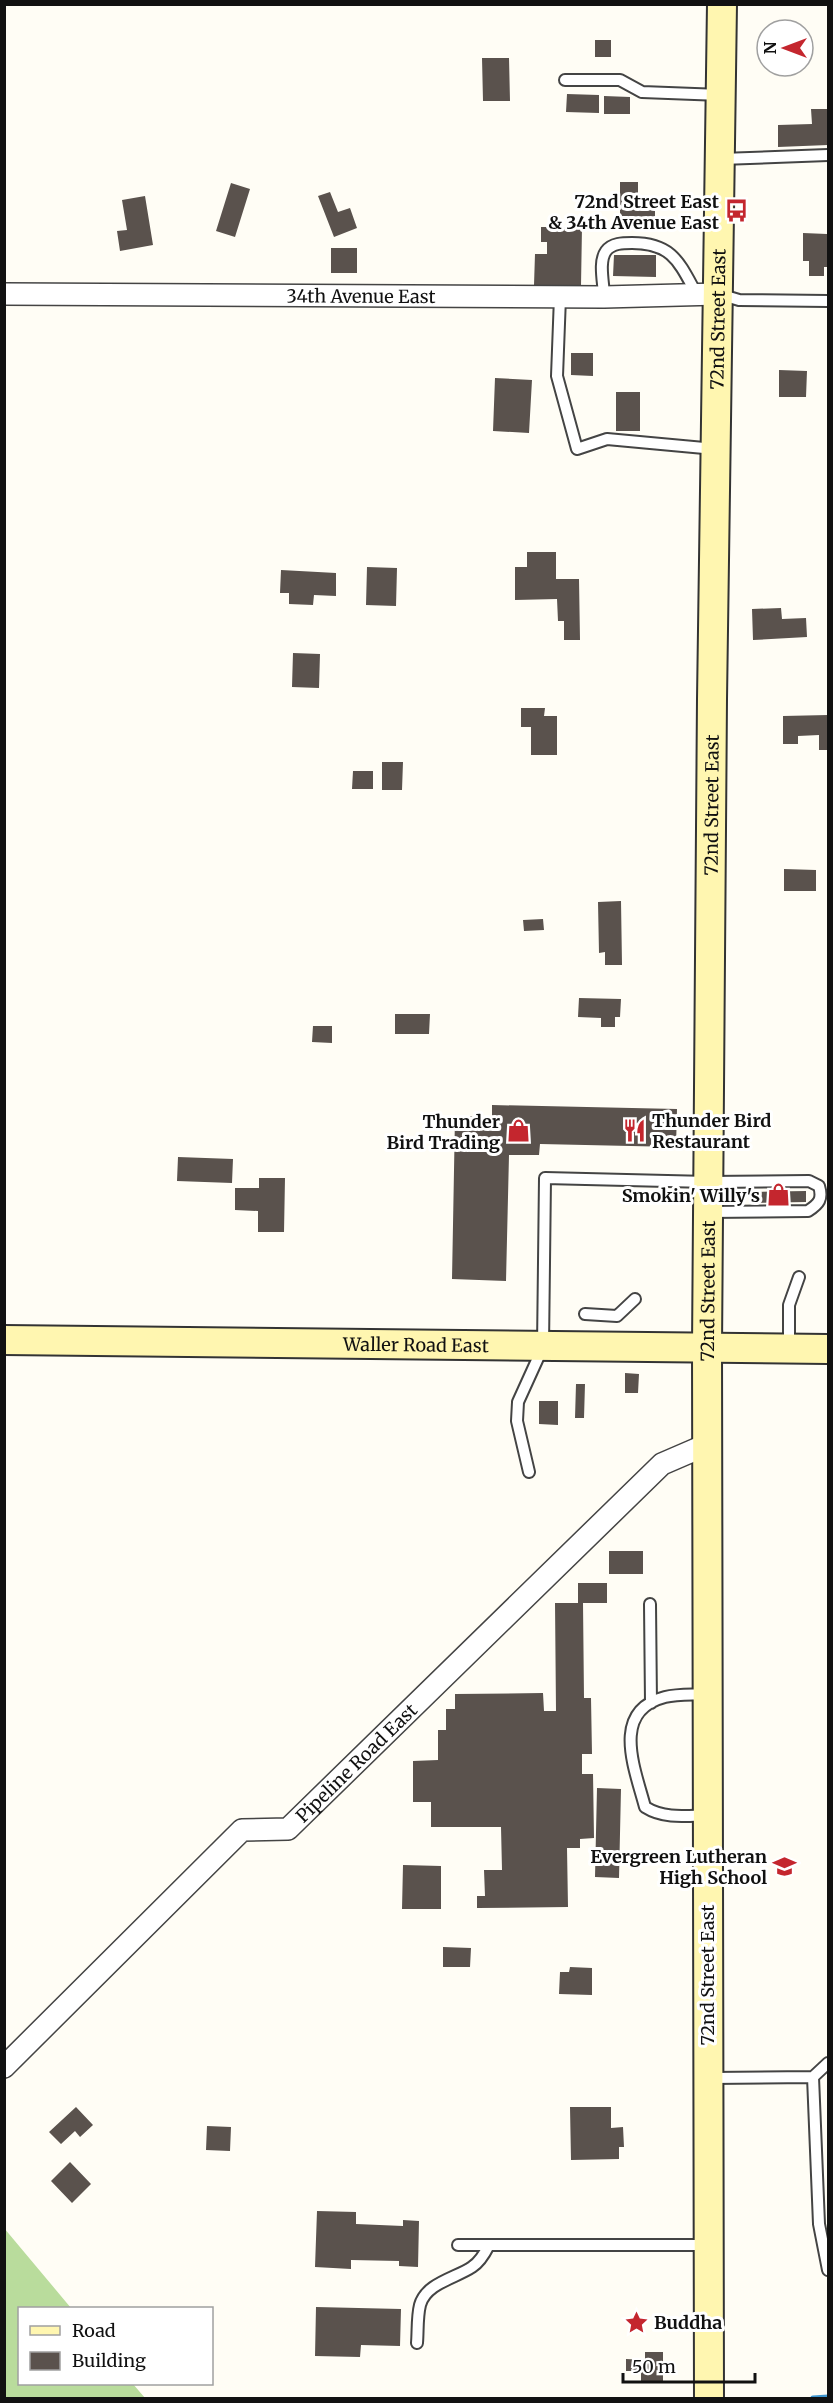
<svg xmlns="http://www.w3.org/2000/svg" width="833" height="2403" viewBox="0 0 833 2403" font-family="Merriweather,serif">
<rect width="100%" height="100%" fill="#fffdf5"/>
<path fill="#b9dc9c" d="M4,2228L71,2308H20V2384H133L145,2398H5Z"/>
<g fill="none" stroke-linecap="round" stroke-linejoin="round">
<path stroke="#3f96cf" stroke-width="5" d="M813,2398L828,2397"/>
</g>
<path fill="#5a524d" d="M595,40H611V57H595Z
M482,58H509L510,101H483Z
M567,94L599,95V113L566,112Z
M604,96L630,97V114H604Z
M811,109H828V145L778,147V125L812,124Z
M620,182H638V206H655V221L620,224Z
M231,183L250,189L235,237L216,231Z
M330,192L338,212L350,208L357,228L334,237L318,196Z
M145,196L153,245L120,251L117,231L127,230L122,200Z
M541,227H582L581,286L534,285L535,254H547V242H541Z
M803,233L827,234L828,267H824V276H809V261H803Z
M331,248H357V273H331Z
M614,255H656V277L613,276Z
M571,353H593V376L571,375Z
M779,370L807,371L806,397H779Z
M495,378L532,380L529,433L493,431Z
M616,392H640V431H616Z
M527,552H556V579H579L580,640H564V621H558L557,599L515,600V567H527Z
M367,567L397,568L396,606L366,605Z
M281,570L336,573V596L314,595L313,605L289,604V593H280Z
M781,608L782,619L806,618L807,637L753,640L752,609Z
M293,653L320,654L319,688L292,687Z
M521,708H545L544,716H557V755H531V727H521Z
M828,715V750H819V735L798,736V744H783V716Z
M382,762H403L402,790H382Z
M353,771H373V789H352Z
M784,869L816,870V891H784Z
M621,901L622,965H605V952L599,953L598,902Z
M543,919L544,930L524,931L523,920Z
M579,998L621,999L620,1017H615V1027H601V1018L578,1017Z
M395,1014H430L429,1034H395Z
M313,1026H332V1043L312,1042Z
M492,1105L677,1109L676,1147L540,1144L539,1155H509L506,1281L452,1279L455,1116L492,1117Z
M178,1157L233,1159L232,1183L177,1181Z
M259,1178H285L284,1232H258V1211L235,1210V1188H259Z
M806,1191V1202L753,1203L752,1192Z
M625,1373L639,1374L638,1393H625Z
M576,1384H585L584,1418H575Z
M539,1401H558V1425L539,1424Z
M609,1551H643V1574H609Z
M578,1583H607V1603H583L584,1698H591L592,1754H582V1774H593L594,1838L580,1839V1848H567L568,1907L477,1908V1896H485L484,1870H502L501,1827H431V1802H413V1761L438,1760V1730H446V1709H455V1694L543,1693L544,1711H556L555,1603H578Z
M597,1788L621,1789L619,1878L595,1877Z
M403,1865L441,1866V1909H402Z
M443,1947L471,1948L470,1967H443Z
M570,1967L592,1968V1995L559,1994L560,1972H569Z
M76,2107L93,2125L80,2137L75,2131L61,2144L49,2132Z
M570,2107H611V2128L623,2127L624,2147H619V2159L571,2160Z
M207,2126L231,2127L230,2151L206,2150Z
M70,2162L91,2184L72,2203L51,2181Z
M317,2211L356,2212V2224L403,2226V2220L419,2221L418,2267L399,2266V2261L351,2260V2269L315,2267Z
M316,2307L401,2309L400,2346L361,2345L360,2357L315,2356Z
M645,2352H663V2381H641V2371H626V2359L645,2360Z"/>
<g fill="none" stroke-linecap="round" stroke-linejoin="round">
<defs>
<path id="lane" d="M565,80H620L642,92L721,95
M721,159L828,155
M719,294L739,300L828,301
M560,297L557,376L577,449L607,439L715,449
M604,297C604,284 598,262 606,251C612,243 623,243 632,243C672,243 679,262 696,293
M585,1314L617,1316L635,1299
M789,1349V1305L799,1277
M529,1472L517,1421L518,1402L543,1347L545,1178L708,1182L809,1181L819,1186C823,1199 819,1204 808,1211L708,1212
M650,1604L651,1703
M707,1694C693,1695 678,1694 665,1697C610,1711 635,1769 645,1807C664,1819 685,1816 707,1815
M813,2077L819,2224L828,2270
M711,2078L813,2077L828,2063
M458,2245H708
M417,2343C418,2331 417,2317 420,2305C426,2283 456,2278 472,2267C480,2262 485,2253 489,2245"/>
<g id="street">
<path id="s1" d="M4,294L604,297L718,294"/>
<path id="s2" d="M4,2067L242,1830L288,1829L662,1464L706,1445"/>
</g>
<g id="secondary">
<path id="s3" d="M4,1340L828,1349"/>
<path id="s4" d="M709,2398L707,1347L712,699L722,4"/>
</g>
</defs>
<use href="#lane" stroke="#444" stroke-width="14"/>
<use href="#street" stroke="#444" stroke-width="24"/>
<use href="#secondary" stroke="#333" stroke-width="32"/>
<use href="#lane" stroke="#fff" stroke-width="10"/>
<use href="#street" stroke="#fff" stroke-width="21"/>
<use href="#secondary" stroke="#fff6b0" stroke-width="28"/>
</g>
<defs>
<symbol id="bus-bare" viewBox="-9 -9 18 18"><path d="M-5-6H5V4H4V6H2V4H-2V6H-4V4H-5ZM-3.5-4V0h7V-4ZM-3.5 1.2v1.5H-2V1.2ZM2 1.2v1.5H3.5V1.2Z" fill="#c4262e" stroke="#fff" stroke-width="2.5" paint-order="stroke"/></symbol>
<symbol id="restaurant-bare" viewBox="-9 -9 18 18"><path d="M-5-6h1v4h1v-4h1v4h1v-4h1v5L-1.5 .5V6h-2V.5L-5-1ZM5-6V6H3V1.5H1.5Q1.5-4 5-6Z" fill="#c4262e" stroke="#fff" stroke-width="2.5" paint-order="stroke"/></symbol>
<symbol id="shop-bare" viewBox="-9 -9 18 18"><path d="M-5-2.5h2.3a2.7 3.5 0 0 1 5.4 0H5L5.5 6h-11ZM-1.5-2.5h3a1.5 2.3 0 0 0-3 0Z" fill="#c4262e" stroke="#fff" stroke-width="2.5" paint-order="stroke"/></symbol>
<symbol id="school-bare" viewBox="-9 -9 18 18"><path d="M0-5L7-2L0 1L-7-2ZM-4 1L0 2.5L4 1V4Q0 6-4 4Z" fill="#c4262e" stroke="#fff" stroke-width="2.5" paint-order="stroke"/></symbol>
<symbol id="sight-bare" viewBox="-9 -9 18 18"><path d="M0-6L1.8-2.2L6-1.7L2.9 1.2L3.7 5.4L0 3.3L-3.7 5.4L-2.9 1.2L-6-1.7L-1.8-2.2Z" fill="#c4262e" stroke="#fff" stroke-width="2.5" paint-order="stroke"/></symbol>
</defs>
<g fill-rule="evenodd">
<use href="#bus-bare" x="720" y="194" width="33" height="33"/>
<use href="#restaurant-bare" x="618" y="1114" width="33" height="33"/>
<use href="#shop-bare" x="502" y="1114" width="33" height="33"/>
<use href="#shop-bare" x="762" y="1178" width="33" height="33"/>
<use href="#school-bare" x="768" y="1850" width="33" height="33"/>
<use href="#sight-bare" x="620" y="2306" width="33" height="33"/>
</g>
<g text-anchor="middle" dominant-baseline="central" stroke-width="6" stroke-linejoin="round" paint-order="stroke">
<g font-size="18" font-weight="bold" fill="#111" stroke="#fff" text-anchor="end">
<text x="719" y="201">72nd Street East<tspan x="719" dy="21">&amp; 34th Avenue East</tspan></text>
<text x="652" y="1120" text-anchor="start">Thunder Bird<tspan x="652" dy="21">Restaurant</tspan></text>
<text x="500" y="1121">Thunder<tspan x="500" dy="21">Bird Trading</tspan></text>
<text x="760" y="1195">Smokin' Willy's</text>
<text x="767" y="1856">Evergreen Lutheran<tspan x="767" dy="21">High School</tspan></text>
<text x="654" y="2322" text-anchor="start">Buddha</text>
</g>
<g font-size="18" fill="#111" stroke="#fff">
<text stroke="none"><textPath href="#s1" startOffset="357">34th Avenue East</textPath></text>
<text stroke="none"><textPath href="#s4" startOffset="2079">72nd Street East</textPath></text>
<text stroke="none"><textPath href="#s4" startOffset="1593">72nd Street East</textPath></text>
<text stroke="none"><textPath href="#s4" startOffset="1107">72nd Street East</textPath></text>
<text stroke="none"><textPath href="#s3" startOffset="412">Waller Road East</textPath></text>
<text stroke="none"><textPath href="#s2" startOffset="477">Pipeline Road East</textPath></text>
<text transform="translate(707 1975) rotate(-90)">72nd Street East</text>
</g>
</g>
<rect width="833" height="2403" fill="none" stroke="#111111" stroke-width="12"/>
<rect x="18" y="2307" width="195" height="78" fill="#ffffff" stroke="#a0a0a0" stroke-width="1.5"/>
<rect x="30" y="2326" width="30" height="9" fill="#fff6b0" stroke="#a0a0a0" stroke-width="1.5"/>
<text x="72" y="2337" font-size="18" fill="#111111">Road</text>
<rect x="30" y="2352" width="30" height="18" fill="#5a524d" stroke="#a0a0a0" stroke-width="1.5"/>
<text x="72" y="2367" font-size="18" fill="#111111">Building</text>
<g transform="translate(785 48) rotate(270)"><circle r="28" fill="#ffffff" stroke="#a0a0a0" stroke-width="1.5"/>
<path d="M0-4.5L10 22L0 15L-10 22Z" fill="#c4262e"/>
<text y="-9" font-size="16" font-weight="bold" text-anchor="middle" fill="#111111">N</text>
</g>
<path d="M623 2373v9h132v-9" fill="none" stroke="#111111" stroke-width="3"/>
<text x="632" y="2373" font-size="18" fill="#111111" stroke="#ffffff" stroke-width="4.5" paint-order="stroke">50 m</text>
</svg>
